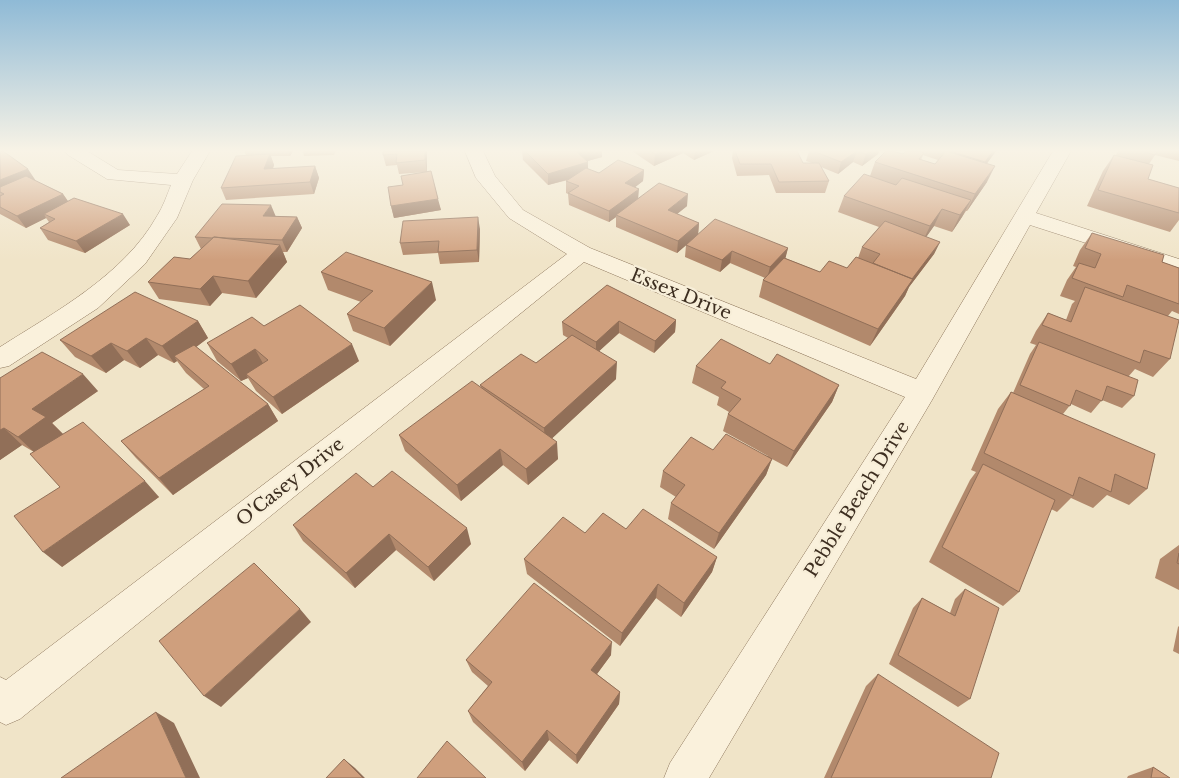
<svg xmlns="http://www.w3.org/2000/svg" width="1179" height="778" viewBox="0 0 1179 778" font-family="'Libre Baskerville',serif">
<rect width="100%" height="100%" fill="#f0e4c8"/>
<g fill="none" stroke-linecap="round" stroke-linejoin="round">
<defs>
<path id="minor" d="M65,151H87L118,170L177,174L192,151H210L193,180L177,218L145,264L98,308L9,366L0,368V347C55,312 124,275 157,216C163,207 167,195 171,185L107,179L68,155Z
M465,151H483L495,176L523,210L590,248L916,379L1053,151H1071L1036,213L1179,259V273L1030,225L932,400L709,778H664L670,763L905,397L584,262L20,719L6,725L0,722V677L6,680L567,254L509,218L476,178Z"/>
</defs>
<use href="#minor" stroke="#8d765c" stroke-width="1"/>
<use href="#minor" fill="#faf1dc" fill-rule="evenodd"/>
</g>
<path fill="#b2896c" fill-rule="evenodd" d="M0,151L36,181L63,194L68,201L130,225L85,253L48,240L40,228L49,222L46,218L26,228L0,214Z
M244,151H293L290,156H271L274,165L273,169L315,166L319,178L314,194L226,200L221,188L246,155Z
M303,151H336L334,155L304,156Z
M383,151H427V172L441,210L394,218L391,206L403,185L426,172L399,174L397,165L386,166L383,155Z
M522,151H602V157L587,161L588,169L599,173L644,170L643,181L635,187L638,198L687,206L677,214L699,223L698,235L788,248L785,258L820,272L847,268L858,258L862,247L879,227L838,212L844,196L870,176L875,162L903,154L906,151H996L987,163V182L967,211H966L952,232L934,226L926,237L940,242L934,254L909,287L905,296L870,346L759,297L763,280L765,278L730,263L720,272L685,257L686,245L677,253L616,227V217L609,222L569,205L568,194L566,193V181L568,180L548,185L523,160ZM923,155L938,160L935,164L921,160Z
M632,151H714L694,160L683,153L654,166Z
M733,151H797L803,163H812L806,161L809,151H879L878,154L862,166L853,162L838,174L821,167L829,181L825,193H776L769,175L737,176L732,158Z
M1118,151H1179V161L1155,155L1149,164L1148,179L1179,188V220L1170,232L1087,206L1103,171L1114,155H1116Z
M275,216L297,217L302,228L287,252H283L287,262L256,298L222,293L210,306L159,299L148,282L190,259L201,249L195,237Z
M480,229L479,262L440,264L438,253L403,255L400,243Z
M1092,233L1162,262L1179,268V314L1172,311L1168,316L1170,359L1153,377L1135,369L1128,377L1134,396L1122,408L1102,400L1091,413L1071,404L1063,414L1147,489L1129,505L1107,495L1093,508L1071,498L1057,512L1051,509L1019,592L1003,606L929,562L970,480L976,472L971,470L998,409L1011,392L1013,393L1030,354L1036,345L1030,343L1036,331L1048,313L1066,320L1072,304L1075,301L1060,296L1067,280L1076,267L1073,266L1080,250Z
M321,272L436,300L390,346L353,331L347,314L361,302L328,290Z
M676,320L675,332L654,353L619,333L599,351L616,379L552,438L558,459L528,485L503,465L461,501L405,451L399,435L481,388L480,385L536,363L568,338L563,335L562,322Z
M198,321L208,338L196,347L268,404L278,421L173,495L136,458L121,441L204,389L186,373L177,361L174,363L158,355L140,368L124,360L106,373L75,357L60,340Z
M264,326L359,361L282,414L256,391L248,378L241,381L217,361L207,343Z
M770,364L839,385L832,402L787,467L772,459L766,475L714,549L668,519L671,503L676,497L660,487L663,471L713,450L768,456L723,431L728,414L729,412L717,405L719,397L692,383L696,366Z
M0,378L98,391L52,423L63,434L159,497L62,567L60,487L34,452L22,445L0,460Z
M373,487L471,544L434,581L396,550L355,588L303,541L293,525Z
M626,529L717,557L712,572L681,617L656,598L620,646L527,574L524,559L585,533Z
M1179,545V590L1155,578L1160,559Z
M965,589L970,699L958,707L889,664L913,608L922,598L950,613L955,599Z
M1179,626V654L1173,651L1178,627Z
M611,655L597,674L620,692L619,704L577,764L549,740L525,771L473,722L468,711L488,686L472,672L466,660Z
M878,674L991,778H824L866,686Z
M1153,767L1170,778H1127L1128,776Z"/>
<path fill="#916f58" d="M288,151H293L290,156Z
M425,151H427V172L425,160Z
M582,151H602V157L577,164V152Z
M663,151H683V153L654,166L655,154Z
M695,151H714L694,160Z
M857,151L853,162L838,174L841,162Z
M871,151H879L878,154L862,166L866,154Z
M993,151H996L980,173L985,162Z
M270,154L274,165L268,181L264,169Z
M588,162V174L548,185V174Z
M315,166L319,178L314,194L310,182Z
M995,166L987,182L967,211L975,194Z
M28,169L36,181L0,192V180Z
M644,170L643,181L625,195V183Z
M639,189L638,200L616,215V217L609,222V211Z
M63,194L71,206L44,214L46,218L26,228L17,216Z
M688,194L687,206L667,222L668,210Z
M438,199L441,210L394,218L391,206Z
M971,200L962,217L952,232L960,215Z
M271,205L276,217L263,216Z
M942,209L934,226L922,243L930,226Z
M123,214L130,225L85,253L76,241Z
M297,217L302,228L287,252L282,240Z
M478,217L480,229L479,262L477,250Z
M699,223L698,235L677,253L678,241Z
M940,242L934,254L909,287L905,296L870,346L878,329L912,279Z
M280,245L287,262L256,298L248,281Z
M788,248L785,260L767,279L770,267Z
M732,251L730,263L720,272L722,260Z
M213,276L222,293L210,306L200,289Z
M432,282L436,300L390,346L384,328Z
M676,320L675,332L654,353L655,341Z
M198,321L208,338L179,360L174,356L177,361L174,363L162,346Z
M619,321V333L596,354V342Z
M146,338L158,355L140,368L127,351Z
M111,343L124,360L106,373L91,356Z
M352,344L359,361L282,414L273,397Z
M255,349L265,367L246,374L248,378L241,381L231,364Z
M617,362L616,379L545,445L544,428Z
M83,374L98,391L52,423L63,434L36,454L18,437L32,409Z
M839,385L832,402L787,467L794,451Z
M268,404L278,421L173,495L159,478Z
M4,428L22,445L0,460V430Z
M557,442L558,459L528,485L526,469Z
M500,449L503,465L461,501L457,485Z
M772,459L766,475L714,549L719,533Z
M145,481L159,497L62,567L43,552Z
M467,528L471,544L434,581L428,567Z
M389,534L396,550L355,588L346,573Z
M717,557L712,572L681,617L684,603Z
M658,584L656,598L620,646L622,633Z
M300,609L311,622L221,707L204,696Z
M612,642L611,655L591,682V670Z
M620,692L619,704L577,764L576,755Z
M156,712L174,723L200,778H186Z
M547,730L549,740L525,771L522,762Z
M344,759L355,768L365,778H363Z"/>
<path fill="#cf9f7d" stroke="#916f58" d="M0,151H3L28,169L0,180Z
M383,151H425V160L396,163L397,154L383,155Z
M525,151H582L577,152L588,162L548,174Z
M650,151H663L655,154Z
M735,151H797L803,163H819L829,181L779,182L771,164H740Z
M813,151H857L841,162Z
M857,151H871L866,154Z
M886,151H892L903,154L906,151H919L924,153L919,159L935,164L946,151L995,166L975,194L875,162Z
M950,151H993L985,162Z
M1142,151H1157L1155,155Z
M270,154L264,169L315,166L310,182L221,188L236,156Z
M1114,155L1153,165L1148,179L1179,188V213L1098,190Z
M618,160L644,170L625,183L639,189L609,211L568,193L579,186L566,181L586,168L599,173Z
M431,171L438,199L391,206L388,187L403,185L401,176Z
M864,174L896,185L902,178L971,200L960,215L942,209L930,226L844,196Z
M26,176L63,194L17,216L0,207V196L4,194L0,192V187Z
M659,183L688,194L668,210L699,223L678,241L616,215Z
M74,198L123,214L76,241L40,228L55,219L44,214Z
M222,204L271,205L263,216L297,217L282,240L226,238L214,237L212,238L195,237Z
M478,217L477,250L438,252L439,241L400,243L403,221Z
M715,219L788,248L770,267L732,251L722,260L686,245Z
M885,221L940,242L912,279L873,263L880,254L862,247Z
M1092,233L1164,255L1162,262L1179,268V304L1127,285L1123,297L1072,278L1079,263L1095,268L1101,254L1085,248Z
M214,237L280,245L248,281L213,276L200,289L148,282L174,257L190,259Z
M346,252L432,282L384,328L347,314L373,291L321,272Z
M856,257L913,279L878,329L763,280L784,258L820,272L829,261L847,268Z
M607,285L676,320L655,341L619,321L596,342L562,322Z
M1085,287L1179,320L1170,359L1144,350L1140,363L1042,325L1048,313L1071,322Z
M135,292L198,321L162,346L146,338L127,351L111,343L91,356L60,340Z
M300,305L352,344L273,397L246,374L268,360L255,349L231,364L207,343L252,317L264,326Z
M572,335L617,362L544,428L480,385L521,354L536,363Z
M721,339L770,364L777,354L839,385L794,451L728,414L741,399L721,388L726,382L696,366Z
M1039,342L1138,380L1134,396L1107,386L1102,401L1076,390L1070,406L1020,385Z
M194,345L268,404L159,478L121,441L209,386L174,356Z
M42,352L83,374L32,409L46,417L18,437L4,428L0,430V378Z
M472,381L557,442L526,469L500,449L457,485L399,435Z
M1011,392L1155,454L1147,489L1115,474L1111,492L1079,477L1073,496L984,453Z
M83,422L145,481L43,552L14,516L60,487L30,454Z
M726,434L772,459L719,533L671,503L685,485L663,471L691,437L713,450Z
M983,464L1055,500L1019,592L942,547Z
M392,471L467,528L428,567L389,534L346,573L293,525L356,473L373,487Z
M643,509L717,557L684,603L658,584L622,633L524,559L563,517L585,533L603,513L626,529Z
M1179,553V564L1177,563Z
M254,563L300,609L204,696L159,641Z
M534,583L612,642L591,670L620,692L576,755L547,730L522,762L468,711L492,682L466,660Z
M965,589L999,608L970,699L898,655L922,598L955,616Z
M878,674L999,753L991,778H831Z
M156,712L186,778H61Z
M447,741L486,778H417Z
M344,759L363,778H326Z
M1153,767L1170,778H1151Z"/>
<linearGradient id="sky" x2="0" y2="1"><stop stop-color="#8fbad6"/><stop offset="0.58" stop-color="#f8f3e6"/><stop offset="1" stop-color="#f8f3e6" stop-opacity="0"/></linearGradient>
<rect width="1179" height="260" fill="url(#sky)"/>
<g text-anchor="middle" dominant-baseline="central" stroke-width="4.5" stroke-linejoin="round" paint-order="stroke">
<g font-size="18" fill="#3d2e20" stroke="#f7eed8">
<text transform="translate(681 294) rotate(22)">Essex Drive</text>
<text transform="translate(290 482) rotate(-38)">O'Casey Drive</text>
<text transform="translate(857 499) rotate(-58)">Pebble Beach Drive</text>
</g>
</g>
</svg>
